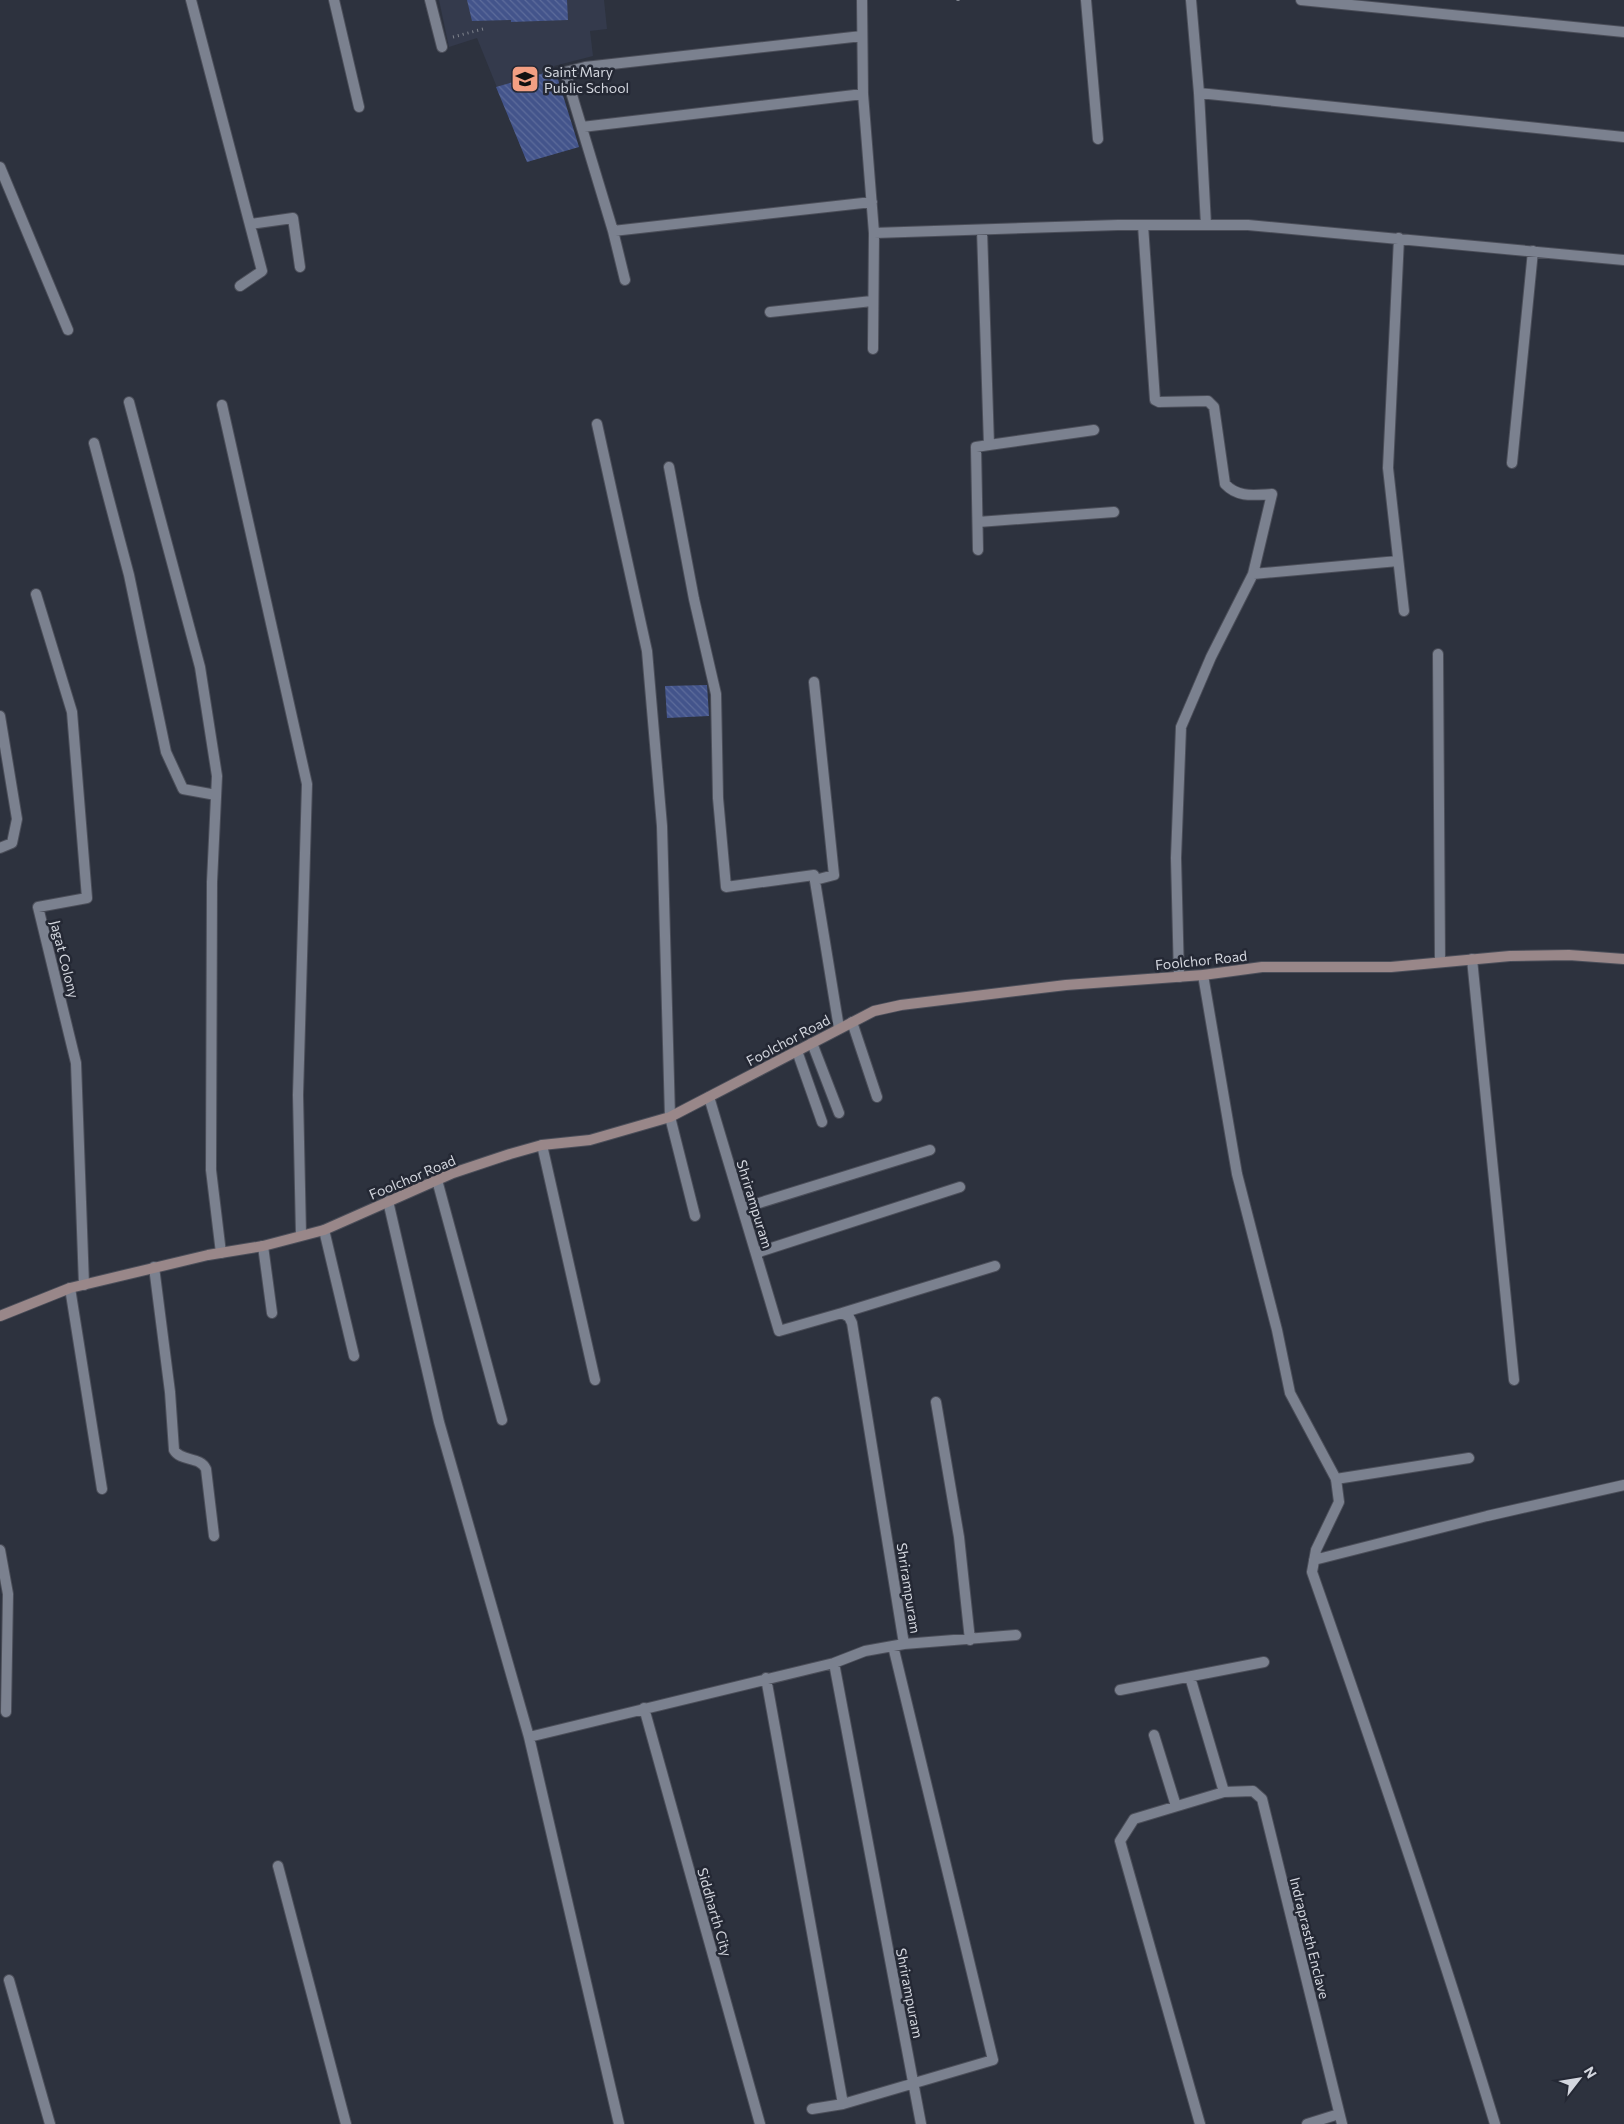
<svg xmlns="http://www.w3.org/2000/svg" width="1624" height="2124" viewBox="0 0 1624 2124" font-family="Commissioner,sans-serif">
<defs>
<pattern id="building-back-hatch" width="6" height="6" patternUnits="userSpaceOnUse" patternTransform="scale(1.25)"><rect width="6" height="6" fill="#43548b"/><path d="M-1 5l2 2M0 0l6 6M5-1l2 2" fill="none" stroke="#5d6c9b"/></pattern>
</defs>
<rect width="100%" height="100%" fill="#2d323e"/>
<path fill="#343a4c" d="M439,0H604L607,29L590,31L593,56L554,66L579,147L527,162L477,38L449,47Z"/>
<path fill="url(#building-back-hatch)" d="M467,0H567L568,20L511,22V20L472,21Z
M555,70L579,147L527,162L496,87Z
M707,685L709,716L667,718L665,686Z"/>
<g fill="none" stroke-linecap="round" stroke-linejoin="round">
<defs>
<path id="lane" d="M670,1117L695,1216
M1336,1479L1469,1458"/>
<path id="street" d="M191,0L262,271L240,286
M334,0L359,107
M430,0L442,47
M862,0L863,94L874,233L873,349
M1086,0L1098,139
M1191,0L1199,93L1206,225
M1301,0L1624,32
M1199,93L1624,137
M582,127L863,94
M0,167L68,330
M251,224L293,218L300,267
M1143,225L1155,400L1159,402L1208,401L1214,407L1225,484C1238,498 1254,495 1272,494L1253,574L1211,657L1181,727L1176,858L1179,977
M613,231L872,202
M874,233L1118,225H1248L1624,260
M1399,238L1388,468L1404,611
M625,280L613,231L565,72L585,67L862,36
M770,312L872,301
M129,402L200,667L217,776L212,882L211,1170L221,1253
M222,405L307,784L298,1095L301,1235
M597,424L647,651L662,826L670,1117
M94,443L129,575L166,752L183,789L216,795
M989,445L1094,430
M1512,463L1533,251
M669,467L694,599L716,694L718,798L726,887L814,875L839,1028
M978,522L1114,512
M978,550L976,447L989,445L982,230
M1253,574L1398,561
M36,594L72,712L87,898L38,907L76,1063L84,1285
M1438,654L1440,962
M814,682L834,875L815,880
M0,716L17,819L12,843L0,848
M1472,959L1514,1380
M1203,975L1237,1174L1277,1330L1290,1393L1336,1479L1339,1502L1316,1550L1312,1572C1376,1755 1439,1939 1495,2124
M852,1022L877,1097
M812,1043L839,1113
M797,1051L822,1122
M709,1097L779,1331L842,1313L849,1317L852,1323L904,1644L865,1651L834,1663L921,2124
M542,1145L595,1380
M437,1180L502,1420
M388,1201L439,1422L529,1737L619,2124
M743,1208L930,1150
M324,1230L354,1356
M263,1246L272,1313
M756,1253L960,1187
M154,1267L170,1392L174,1450C181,1462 200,1456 206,1469L214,1536
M70,1288L102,1489
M842,1313L995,1266
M936,1402L959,1537L970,1640
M0,1550L8,1594L6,1712
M1314,1560L1487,1516L1624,1485
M904,1644L1016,1635
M1190,1677L1224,1792
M766,1678L843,2104
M1120,1690L1264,1662
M644,1708L760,2124
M1154,1735L1176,1806
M529,1737L834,1663
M278,1866L346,2124
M9,1980L50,2124
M812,2109L843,2104L993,2060L893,1646
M1200,2124L1120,1841L1134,1819L1224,1792L1253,1791L1262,1799L1342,2124
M1307,2124L1339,2114"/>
<path id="secondary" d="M0,1316L70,1288L208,1255L263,1246L324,1230L453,1173L510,1154L542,1145L590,1140L670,1117L874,1011L901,1005L1066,985L1203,975L1262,967H1391L1510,956L1569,955L1624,959"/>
</defs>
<use href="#lane" stroke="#4b4e59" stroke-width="12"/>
<use href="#street" stroke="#4b4e59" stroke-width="12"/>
<use href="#secondary" stroke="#4b4e59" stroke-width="12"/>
<path stroke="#7f838d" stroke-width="3" stroke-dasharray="1 4" stroke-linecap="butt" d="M958,0V3
M453,37L483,29"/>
<use href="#lane" stroke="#7b818f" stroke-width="10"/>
<use href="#street" stroke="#7b818f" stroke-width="10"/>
<use href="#secondary" stroke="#998789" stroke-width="10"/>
</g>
<defs>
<symbol id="school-square" viewBox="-11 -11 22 22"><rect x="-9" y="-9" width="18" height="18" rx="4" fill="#f39f83" stroke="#242834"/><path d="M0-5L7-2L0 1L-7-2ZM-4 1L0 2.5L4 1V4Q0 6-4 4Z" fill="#111"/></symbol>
</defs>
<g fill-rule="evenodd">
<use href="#school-square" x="509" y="63" width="32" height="32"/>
</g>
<g text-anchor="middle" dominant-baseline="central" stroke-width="5" stroke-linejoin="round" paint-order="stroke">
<g font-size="14" fill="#d3d6de" stroke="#242834" text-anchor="start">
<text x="544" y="71">Saint Mary<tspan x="544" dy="16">Public School</tspan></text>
</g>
<g font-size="14" fill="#d3d6de" stroke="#242834">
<text transform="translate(65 959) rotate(76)">Jagat Colony</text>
<text transform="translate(1201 960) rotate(-6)">Foolchor Road</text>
<text transform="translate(788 1040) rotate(-28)">Foolchor Road</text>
<text transform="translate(412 1177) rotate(-23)">Foolchor Road</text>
<text transform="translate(755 1204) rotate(73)">Shrirampuram</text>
<text transform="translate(909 1588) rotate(81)">Shrirampuram</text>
<text transform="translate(715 1912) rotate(74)">Siddharth City</text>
<text transform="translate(1310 1938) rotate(76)">Indraprasth Enclave</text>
<text transform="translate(910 1993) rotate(79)">Shrirampuram</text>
</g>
</g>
<g transform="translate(1579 2079) rotate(59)" stroke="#242834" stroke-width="4" paint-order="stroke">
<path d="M0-4L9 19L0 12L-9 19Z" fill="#d3d6de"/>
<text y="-8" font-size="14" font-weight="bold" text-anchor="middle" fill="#d3d6de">N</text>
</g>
</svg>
